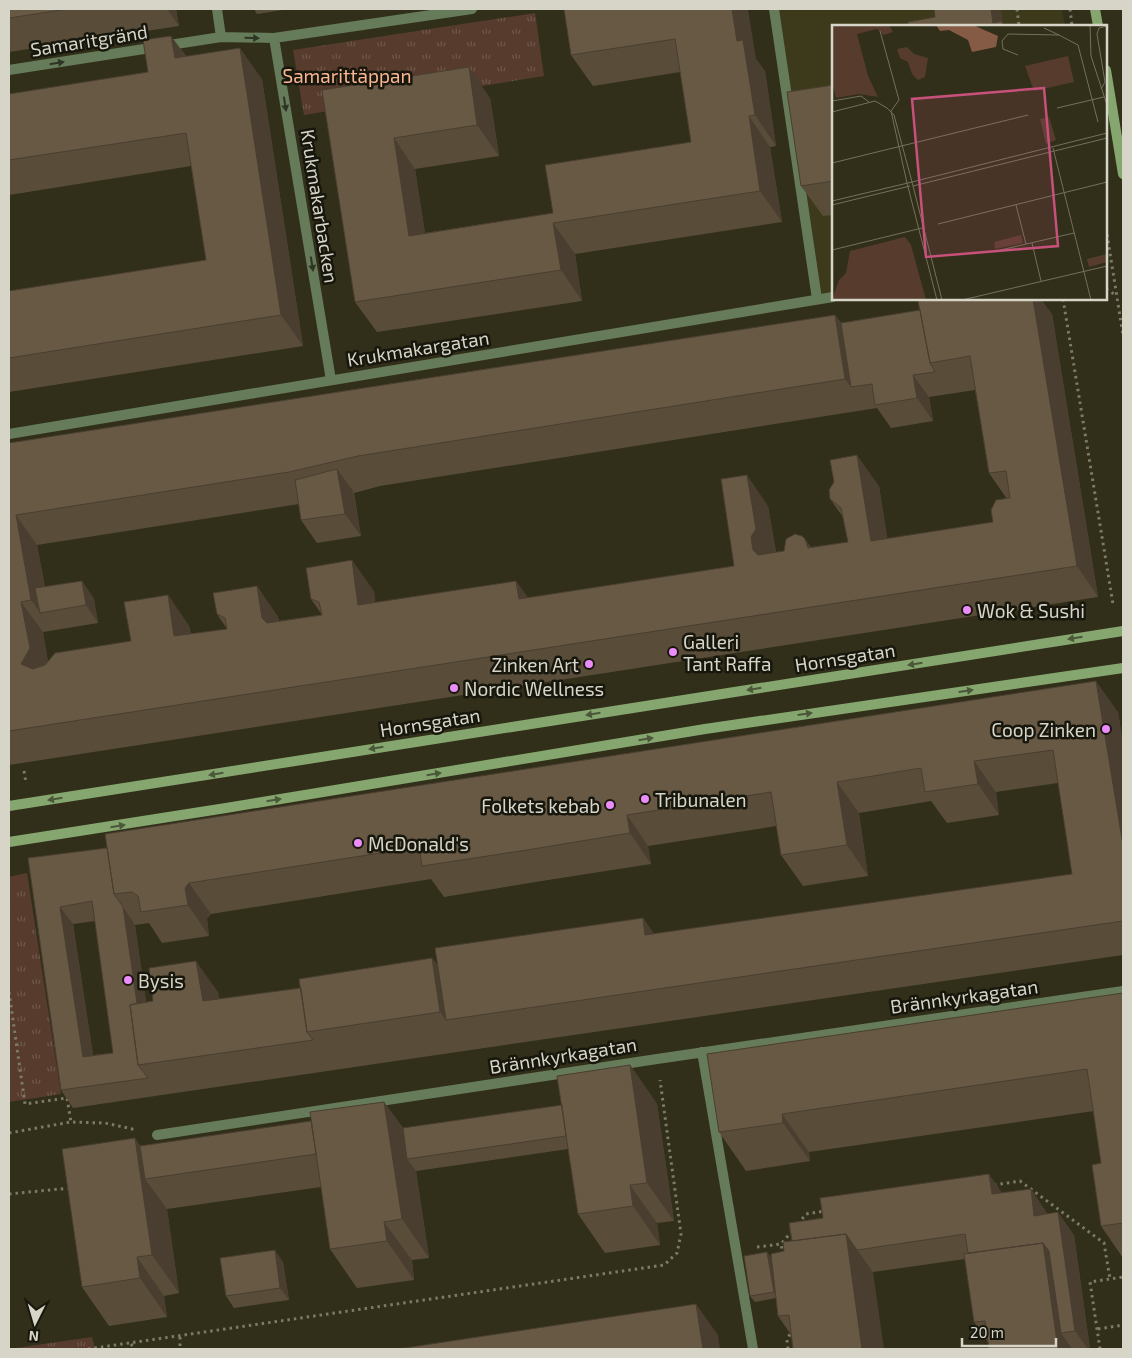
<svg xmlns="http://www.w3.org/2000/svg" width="1132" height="1358" viewBox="0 0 1132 1358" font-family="'Exo 2',sans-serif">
<defs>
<pattern id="grass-tufts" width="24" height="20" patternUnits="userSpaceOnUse" patternTransform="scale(1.25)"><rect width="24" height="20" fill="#573c2e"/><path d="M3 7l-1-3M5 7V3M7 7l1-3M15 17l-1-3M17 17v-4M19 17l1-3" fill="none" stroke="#6e574b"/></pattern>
</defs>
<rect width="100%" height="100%" fill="#312f19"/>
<path fill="#3c3a1b" d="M769,9H1062L1065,26H833V299H840L815,302Z"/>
<path fill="url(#grass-tufts)" d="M535,13L544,76L304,115L293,50Z
M27,873L61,1094L9,1102V877Z
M92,1337L95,1349H9Z"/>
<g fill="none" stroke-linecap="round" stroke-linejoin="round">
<path stroke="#7c7a68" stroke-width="3" stroke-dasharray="2.5 4" stroke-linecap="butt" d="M1017,9L1019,26
M1070,9L1072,26
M1106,228L1123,335
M1106,289L1117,296
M1063,299L1113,604
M24,771L26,783
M9,992L25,1104L67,1098L71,1122
M9,1133L71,1122L105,1123L137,1130
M994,1185L1020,1181L1104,1243L1110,1279
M9,1194L70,1188
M798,1224L806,1214L825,1211
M757,1247L781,1244
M783,1255L781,1244L793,1230
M1098,1329L1123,1325
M180,1337V1349
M131,1344L135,1349
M88,1349L664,1265L677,1253L681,1234L660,1080
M788,1349L787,1340L792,1330
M1100,1349L1090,1282L1123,1277"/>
<path stroke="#667b59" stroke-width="10" d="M774,9L817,299
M702,1052L753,1349"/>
<path stroke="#667b59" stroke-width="10" d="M217,9L221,37
M274,38L331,380
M9,70L221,37L274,38L472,9
M9,434L833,297
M157,1135L657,1059L1123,991"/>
<path stroke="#86a66f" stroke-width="10" d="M1095,9L1098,26
M1106,70L1123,174
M9,806L1123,631
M9,842L226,808L705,729L1123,668"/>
</g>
<path fill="#594d3a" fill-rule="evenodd" d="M9,9H176L179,26L9,52Z
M254,9H289L257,14Z
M564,9L756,59L765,71L776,146L770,147L782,222L575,254L582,301L377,332L355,302L322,90L490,98L499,156L415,169L425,233L553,213L691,142L680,72L593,86L571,55Z
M171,36L186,56L262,79L303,346L9,392V291L206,260L191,166L9,195V94L148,72Z
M833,85V215L823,216L801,186Z
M1052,314L1098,597L9,765V443L835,315L841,323ZM975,390L989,473L1007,499L993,522L887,539L879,486L830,499L843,517L848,542L811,547L805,539L784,551L776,552L768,506L734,566L528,598L375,603L374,591L311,599L322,615L279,621L278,617L257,586L217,614L227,629L191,634L189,626L168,595L131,641L48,662L43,632L98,623L94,599L82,581L45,587L37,545L299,504L301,520L317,543L361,536L354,493L380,486L877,408L891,428L933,421L929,397Z
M1118,712L1123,745V955L73,1108L61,1090L28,858L107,848ZM1058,783L1072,874L654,934L643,918L438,966L432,958L301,988L219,999L218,992L146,1002L135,925L149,923L162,943L209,936L207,919L211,914L431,879L444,897L548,880L651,864L648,846L776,826L781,855L803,886L868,876L859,813L931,801L947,823L999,815L996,792ZM95,921L113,1053L93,1055L73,924Z
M1123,993V1258L1101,1226V1163L1094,1111L809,1152L810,1161L746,1171L719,1132Z
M630,1065L657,1104L674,1221L657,1223L660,1245L605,1253L578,1214L568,1149L416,1171L429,1258L412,1260L414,1280L357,1288L330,1249L321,1187L167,1209L179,1293L164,1296L167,1317L109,1326L82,1287L140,1146L311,1121L384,1102L403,1128L562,1105Z
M1031,1189L1046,1212L1047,1214L1074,1235L1090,1349H989L988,1342L974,1322L965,1259L873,1272L792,1336L778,1316L776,1298L755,1302L750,1296L771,1257L784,1251L792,1241L823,1218Z
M283,1262L289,1300L234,1308L226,1296Z"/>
<path fill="#493e30" d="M167,9H176L179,26Z
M732,9H748L756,59L765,71L776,146L755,115L737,41Z
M991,9H1001L1003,22L1006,26H996L993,23Z
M171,36L193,67L175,58Z
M240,48L262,79L303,346L281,315Z
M469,67L490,98L499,156L477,125Z
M749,116L770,147L782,222L760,191Z
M394,138L415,169L430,266L409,236Z
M553,223L575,254L582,301L561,270Z
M1033,299H1041L1052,314L1098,597L1077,566Z
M835,315L856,345L851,387L845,379Z
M913,375L929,397L933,421L917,398Z
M857,455L879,486L893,572L871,541Z
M337,469L353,491L361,536L345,514Z
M747,475L768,506L777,560L772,568L753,550L751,537Z
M16,515L37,545L49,611L40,613L53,631L31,600Z
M805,539L826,570L808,548Z
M352,560L374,591L380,636L358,605Z
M82,581L94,599L98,623L86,605Z
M516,581L538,611L519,599Z
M257,586L278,617L284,649L262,618Z
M168,595L189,626L196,667L174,636Z
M21,602L43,632L51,679L21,664Z
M1096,681L1118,712L1123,745V845Z
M974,761L996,792L999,815L978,784Z
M837,782L859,813L868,876L847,845Z
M627,815L648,846L651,864L630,833Z
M189,883L211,914L207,919L209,936L188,905L185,888Z
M60,907L73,924L96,1074L83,1057Z
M123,907L135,925L155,1062L146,1064Z
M643,918L664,949L645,935Z
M432,958L459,997L446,1020L440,1012Z
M196,961L218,992L224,1032L203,1001Z
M630,1065L657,1104L674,1221L647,1183Z
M384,1102L411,1140L407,1159L416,1171L429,1258L402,1219Z
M782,1114L809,1152L810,1161L783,1123Z
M135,1138L161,1176L145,1179L167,1209L179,1293L152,1255Z
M989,1174L1005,1197L992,1194Z
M630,1185L657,1223L660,1245L633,1206Z
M1031,1189L1046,1212L1050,1238L1034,1216Z
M1058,1212L1074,1235L1090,1349H1088L1075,1331Z
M384,1222L412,1260L414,1280L387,1241Z
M846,1234L873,1272L884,1349H862Z
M1043,1243L1064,1274L1061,1333L1072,1349H1058Z
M275,1250L283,1262L289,1300L280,1288Z
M767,1252L772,1258L778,1298L774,1292Z
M137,1257L164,1296L167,1317L140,1278Z
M696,1304L718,1335L720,1349H703Z"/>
<path fill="#685944" stroke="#493e30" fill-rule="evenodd" d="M9,9H68L9,18Z
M564,9H732L737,41L743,40L755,115L749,116L760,191L553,223L561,270L355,302L322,90L469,67L477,125L394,138L409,236L553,213L545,165L691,142L675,39L571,55Z
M934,9H991L993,23L1002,21L1003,26H908V22L935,17Z
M171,36L175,58L240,48L281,315L9,358V291L206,260L186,133L9,160V94L148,72L143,40Z
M833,85V181L801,186L787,92Z
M934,299H1033L1077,566L9,731V443L835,315L845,379L358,456L289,472L16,515L31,600L21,602L30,648L21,664L33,669L45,665L55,653L131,641L124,602L168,595L174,636L227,629L225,618L217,614L213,593L257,586L262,618L267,623L322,615L319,602L311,599L306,568L352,560L358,605L516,581L519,599L734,566L721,479L747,475L756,529L751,537L753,550L758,555L784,551L786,539L795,534L802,536L805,539L808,548L848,542L841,508L830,499L829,490L834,482L830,460L857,455L871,541L993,522L991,510L996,500L1010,498L1006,471L989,473L970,356L930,363L918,301Z
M920,310L930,363L935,372L913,375L917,398L875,405L872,384L851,387L841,323Z
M337,469L345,514L301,520L295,480Z
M82,581L86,605L40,613L35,588Z
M1096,681L1123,845V921L446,1020L435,948L643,918L645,935L1072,874L1053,750L974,761L978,784L925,792L921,768L837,782L847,845L781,855L771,792L627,815L630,833L527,850L422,866L419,847L189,883L185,888L188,905L141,912L138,896L132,892L114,894L105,834Z
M107,848L114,894L123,907L137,1003L130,1005L138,1065L148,1078L61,1090L28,858ZM92,901L113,1053L83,1057L60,907Z
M432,958L440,1012L307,1032L299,979Z
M196,961L203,1001L301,988L307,1032L313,1040L138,1065L130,1005L153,1001L149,968Z
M1123,993V1223L1101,1226L1092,1165L1101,1163L1087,1069L782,1114L783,1123L719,1132L707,1054Z
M630,1065L647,1183L630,1185L633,1206L578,1214L557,1076Z
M384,1102L402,1219L384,1222L387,1241L330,1249L310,1112Z
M562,1105L566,1136L407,1159L403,1128Z
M311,1121L316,1154L145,1179L140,1146Z
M135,1138L152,1255L137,1257L140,1278L82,1287L62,1149Z
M989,1174L992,1194L1031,1189L1034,1216L1058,1212L1075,1331L1061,1333L1049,1251L1043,1243L968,1253L965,1234L857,1250L846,1234L792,1241L789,1223L823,1218L820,1198Z
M846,1234L862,1349H793L789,1315L778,1316L771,1254L784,1251L783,1242Z
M1043,1243L1058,1349H989L985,1321L974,1322L964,1254Z
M275,1250L280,1288L226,1296L220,1258Z
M767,1252L774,1292L750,1296L744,1256Z
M696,1304L703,1349H398Z"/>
<defs><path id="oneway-solid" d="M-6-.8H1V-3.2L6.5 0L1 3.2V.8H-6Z" transform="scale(1.25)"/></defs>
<g fill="#2f3524">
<use href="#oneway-solid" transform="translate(252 38) rotate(2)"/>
<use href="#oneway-solid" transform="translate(57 63) rotate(-9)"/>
<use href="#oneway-solid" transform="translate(285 104) rotate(81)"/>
<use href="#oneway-solid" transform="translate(312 264) rotate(81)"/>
</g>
<g fill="#4a5739">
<use href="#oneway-solid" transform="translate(1075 638) rotate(171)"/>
<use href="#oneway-solid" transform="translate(915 664) rotate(171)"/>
<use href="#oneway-solid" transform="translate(754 689) rotate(171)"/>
<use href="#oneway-solid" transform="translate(966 691) rotate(-8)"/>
<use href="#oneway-solid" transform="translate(593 714) rotate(171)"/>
<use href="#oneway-solid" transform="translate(805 714) rotate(-8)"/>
<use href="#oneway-solid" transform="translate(646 739) rotate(-9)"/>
<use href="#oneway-solid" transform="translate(376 748) rotate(171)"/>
<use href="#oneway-solid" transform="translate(216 774) rotate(171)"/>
<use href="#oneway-solid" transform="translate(434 774) rotate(-9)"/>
<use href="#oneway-solid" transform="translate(55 799) rotate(171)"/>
<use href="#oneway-solid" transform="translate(274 800) rotate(-9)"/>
<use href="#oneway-solid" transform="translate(118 826) rotate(-9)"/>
</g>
<g fill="#ec8cfa" stroke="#18170d" stroke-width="2">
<circle cx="967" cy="610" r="5"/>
<circle cx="673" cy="652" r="5"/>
<circle cx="589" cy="664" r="5"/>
<circle cx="454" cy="688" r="5"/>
<circle cx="1106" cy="729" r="5"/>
<circle cx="645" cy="799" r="5"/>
<circle cx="610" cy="805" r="5"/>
<circle cx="358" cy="843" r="5"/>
<circle cx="128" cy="980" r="5"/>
</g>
<g text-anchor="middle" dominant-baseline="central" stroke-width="5" stroke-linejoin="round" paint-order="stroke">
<g font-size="19" fill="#d6d5c7" stroke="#18170d">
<text transform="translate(89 40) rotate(-9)">Samaritgränd</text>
<text transform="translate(320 206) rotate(81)">Krukmakarbacken</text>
<text transform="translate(418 348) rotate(-9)">Krukmakargatan</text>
<text transform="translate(845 657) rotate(-9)">Hornsgatan</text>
<text transform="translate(430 722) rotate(-9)">Hornsgatan</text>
<text transform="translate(964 996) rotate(-8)">Brännkyrkagatan</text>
<text transform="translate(563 1055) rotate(-9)">Brännkyrkagatan</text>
</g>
<g font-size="19" fill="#fcb693" stroke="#18170d">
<text x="347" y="75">Samarittäppan</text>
</g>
<g font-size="19" fill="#d6d5c7" stroke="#18170d" text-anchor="start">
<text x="977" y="610">Wok &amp; Sushi</text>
<text x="683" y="641">Galleri<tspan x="683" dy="22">Tant Raffa</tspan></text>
<text x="579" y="664" text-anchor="end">Zinken Art</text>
<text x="464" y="688">Nordic Wellness</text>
<text x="1096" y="729" text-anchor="end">Coop Zinken</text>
<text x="655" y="799">Tribunalen</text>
<text x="600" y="805" text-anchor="end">Folkets kebab</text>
<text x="368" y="843">McDonald's</text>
<text x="138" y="980">Bysis</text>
</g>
</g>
<g transform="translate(832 25)">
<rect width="275" height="275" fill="#312f19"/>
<path d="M0,0H57L61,7L52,10L45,4L25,9L36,51L46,72L27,69L4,73L0,57ZM75,22L82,29L96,33L93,52L86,55L80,49L76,37L68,33L65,24ZM236,31L242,57L202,66L193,41ZM217,92L224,115L214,119L208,94ZM189,210L191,218L163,224L162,217ZM275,229V237L257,242L255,234Z" fill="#573c2e"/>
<path d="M104,0H141L166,11L164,22L140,27L136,15L117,5L108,6Z" fill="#855b46"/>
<path d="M73,212L79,220L94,275H0L7,255L14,248L18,226Z" fill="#573c2e"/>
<path fill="none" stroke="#73715f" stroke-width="1" d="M258,0L259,31L275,80M212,3L227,10M48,6L67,75L59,86M186,30L171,24L170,16L176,9L227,10L246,20L266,97M269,64L273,57L265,9L267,3L275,1M0,76L29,71L37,77M225,83L272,72M59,86L75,158M0,87L43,76L55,83L62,90L80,157L275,108M221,123L259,275M0,138L196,90M75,158L105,275M81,161L275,113M0,176L80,157L110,275M0,180L78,161M184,180L194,219M106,199L275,157M200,218L209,256M0,225L90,203M164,226L242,208M130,275L275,241"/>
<path fill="#c8517b" fill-opacity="0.15" stroke="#c8517b" stroke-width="2.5" d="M212,63L226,221L94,232L80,74Z"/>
<rect width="275" height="275" fill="none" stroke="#d6d5c7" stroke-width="2.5"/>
</g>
<rect width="1132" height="1358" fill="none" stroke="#d6d5c7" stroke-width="20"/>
<g transform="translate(35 1323) rotate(185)" stroke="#18170d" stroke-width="4" paint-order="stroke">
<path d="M0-4L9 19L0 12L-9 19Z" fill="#d6d5c7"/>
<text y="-8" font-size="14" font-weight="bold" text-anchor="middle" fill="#d6d5c7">N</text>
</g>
<path d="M962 1338v8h94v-8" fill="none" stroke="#d6d5c7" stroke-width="2.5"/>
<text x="970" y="1338" font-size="15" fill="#d6d5c7" stroke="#18170d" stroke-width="4" paint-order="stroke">20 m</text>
</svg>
